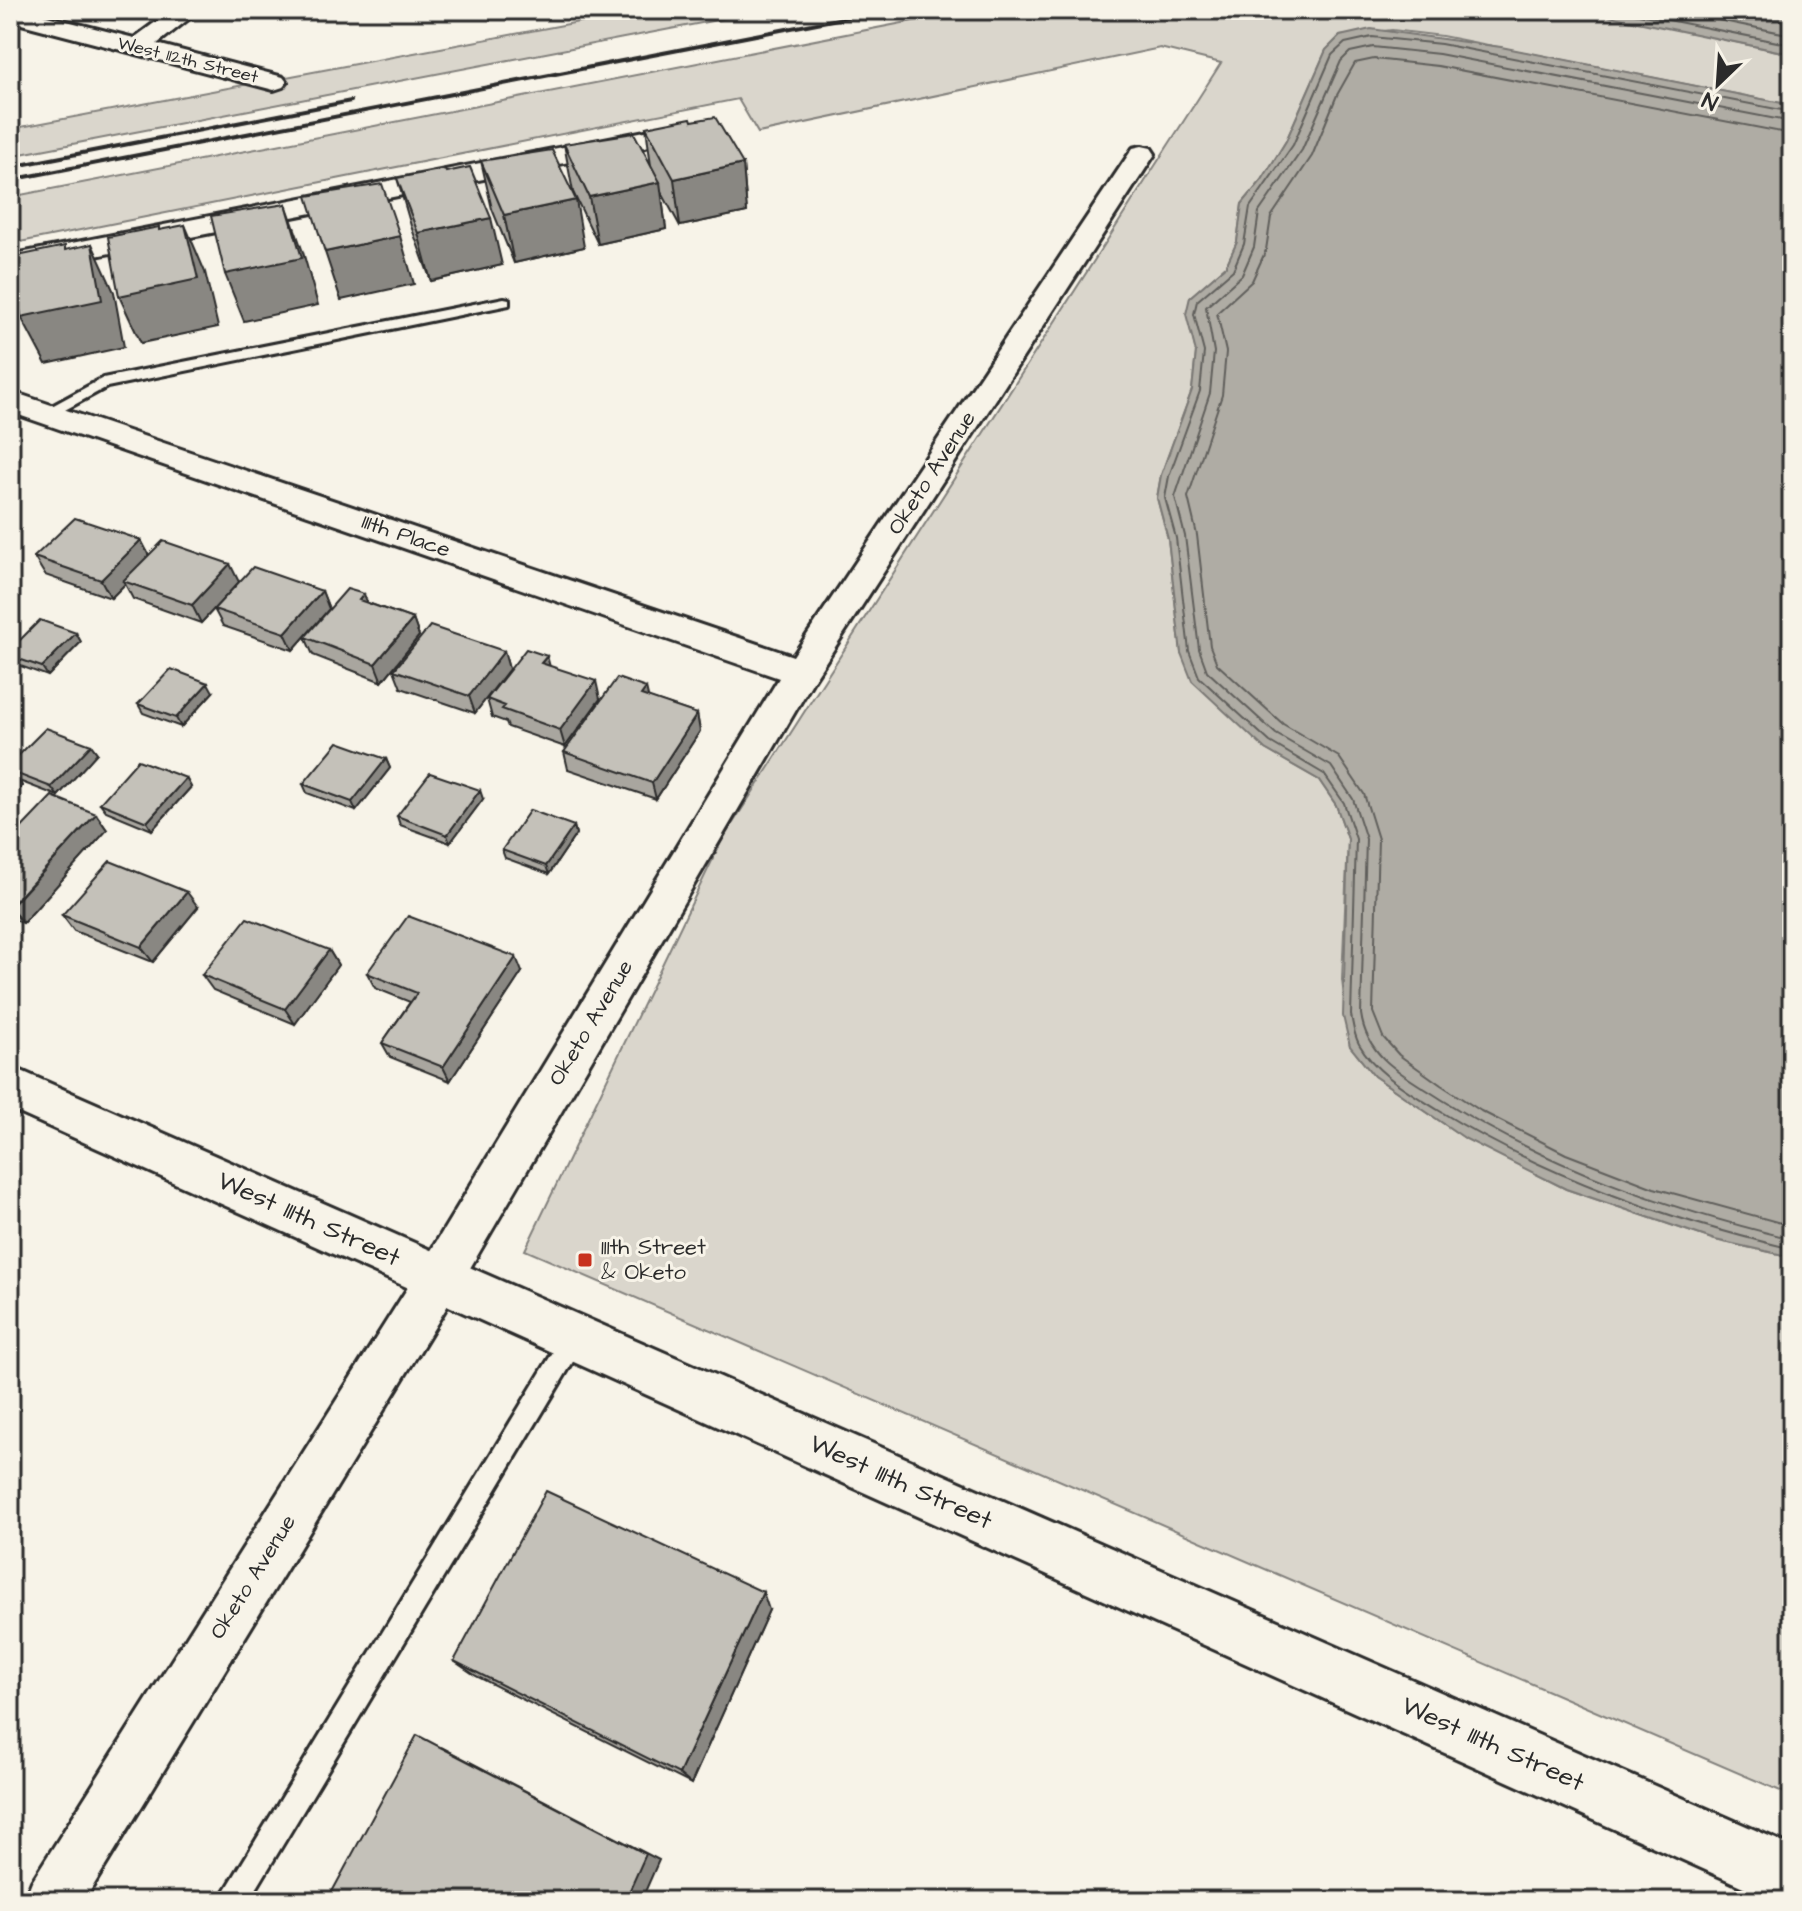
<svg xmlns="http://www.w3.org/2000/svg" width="1802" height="1911" viewBox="0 0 1802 1911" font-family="'Architects Daughter',sans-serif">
<rect width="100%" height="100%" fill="#f7f3e8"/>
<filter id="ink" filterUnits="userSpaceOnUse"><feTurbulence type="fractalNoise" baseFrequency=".0125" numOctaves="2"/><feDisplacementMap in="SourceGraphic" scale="16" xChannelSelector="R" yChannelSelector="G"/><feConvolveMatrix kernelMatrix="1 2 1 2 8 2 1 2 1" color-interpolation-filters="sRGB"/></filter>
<g filter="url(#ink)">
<path fill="#dad6cc" stroke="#82807c" stroke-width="2" d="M643,10H769L10,156V129Z
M969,10H1585L1792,54V105L1442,36L1392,30L1340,36L1326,50L1286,141L1262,180L1242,204L1237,242L1226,266L1190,297L1192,335L1196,352L1192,390L1161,475L1157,498L1168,539L1181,653L1265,749L1319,780L1336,805L1348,839L1342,980L1350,1046L1374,1076L1466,1139L1566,1189L1715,1240L1792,1257V1796L525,1250L722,840L1221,63L1160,48L758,133L738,99L10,244V197Z"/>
<path fill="#afaca4" stroke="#7a7874" stroke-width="2" d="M1585,10H1792V54L1599,14Z
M1371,29L1501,47L1792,105V1257L1715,1240L1566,1189L1466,1139L1374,1076L1350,1046L1343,1016L1348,839L1336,805L1319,780L1265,749L1192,681L1181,653L1168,539L1157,498L1161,475L1192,390L1196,352L1186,314L1190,297L1226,266L1237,242L1242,204L1262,180L1286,141L1326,50L1340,36Z"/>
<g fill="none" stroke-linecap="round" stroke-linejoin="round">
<path stroke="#605f5b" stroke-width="2" d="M1619,10L1792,45
M1669,10L1792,35
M1792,112L1441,44L1372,37L1345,43L1332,55L1293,145L1250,207L1244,244L1233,270L1197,301L1194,314L1204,352L1200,391L1169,476L1165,498L1176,538L1189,651L1199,677L1270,742L1324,774L1344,803L1356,839L1351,1015C1353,1025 1354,1035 1359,1044C1376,1074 1410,1092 1438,1110C1548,1178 1667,1219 1792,1249
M1792,122L1439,54L1373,47L1350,52L1341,61L1302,150L1259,212L1254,247L1242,275L1206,307L1214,352L1210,393L1175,497L1185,536L1199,649L1207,671L1276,734L1331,766L1353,799L1366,839L1361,1014C1367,1059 1406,1076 1441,1099C1550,1168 1668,1209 1792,1239
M1792,134L1438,66L1374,59L1355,63L1337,95L1312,156L1271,217L1266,250L1252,281L1217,313L1226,352L1222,395L1188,497L1197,535L1210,646L1217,664L1283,724L1339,757L1364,794L1378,839L1373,1012L1383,1037L1399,1055L1441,1085L1481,1111L1566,1154L1654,1188L1792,1226"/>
<defs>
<path id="lane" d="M602,10H619L620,11L614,15Z
M504,298L509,299V305L107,387L52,417L47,418L39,413L103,378Z
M575,1326L583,1329L587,1337L583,1345L249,1901H219L567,1329Z"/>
<path id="street" d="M10,10H23L134,38L172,10H200L157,44L283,77L287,82L283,87L274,90L10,21Z
M686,123L695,125L699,131L695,137L10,273V255Z
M1142,146L1151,148L1155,154L813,681L456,1292L84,1901H24L32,1881L424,1262L779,678L10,412V391L793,656L1129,154L1133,148Z"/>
<path id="secondary" d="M10,1066L1792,1846V1901L1770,1899L10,1109Z"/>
</defs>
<use href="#lane" stroke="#2b2b2b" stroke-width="6"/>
<use href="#street" stroke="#2b2b2b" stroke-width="6"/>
<use href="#secondary" stroke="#2b2b2b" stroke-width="6"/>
<use href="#lane" fill="#f7f3e8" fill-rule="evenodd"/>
<use href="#street" fill="#f7f3e8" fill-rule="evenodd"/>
<use href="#secondary" fill="#f7f3e8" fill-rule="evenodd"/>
<path stroke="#2b2b2b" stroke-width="4" d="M10,167L351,101
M10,180L884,10"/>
</g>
<path fill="#a9a69f" stroke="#2b2b2b" stroke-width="2" d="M692,121L743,164L747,212L680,226L661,191L666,229L598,244L573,192L564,144L651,166L646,127Z
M481,161L584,247L514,263L492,209Z
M397,178L502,265L431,281L411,226Z
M141,540L149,555L239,582L322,591L329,609L293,650L223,626L214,609L201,623L133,599L125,584L111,598L45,575L34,557Z
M368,603L413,619L419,636L382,682L313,655L305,637Z
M76,633L81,642L48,676L12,663L10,661V650Z
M504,651L509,669L475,713L401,688L394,670Z
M549,666L600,699L565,747L508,727L506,722L492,717L487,699Z
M213,692L181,727L143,713L138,704Z
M648,698L697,714L700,731L656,799L568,769L564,752Z
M91,745L97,753L58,796L19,781L22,786L10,799V764Z
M386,759L390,768L356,811L307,793L303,784Z
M186,778L191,787L152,830L106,811L100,803Z
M483,799L450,843L400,825L397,816Z
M96,814L107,830L23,923L10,918V840Z
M574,826L576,834L549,874L505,858L502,850Z
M198,907L153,962L74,931L62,915Z
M329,950L338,965L295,1024L213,990L202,975Z
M522,972L450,1081L390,1057L382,1043L410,1002L375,988L367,973Z
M769,1610L691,1784L476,1676L454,1661Z"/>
<path fill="#898782" stroke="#2b2b2b" stroke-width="2" d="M743,164L747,212L680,226L674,179Z
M660,182L666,229L598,244L589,197Z
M576,200L584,247L514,263L504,215Z
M286,204L303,252L318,305L244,321L225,274Z
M491,218L502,265L431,281L418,233Z
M185,225L205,272L218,327L141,343L119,296Z
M400,236L414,284L341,300L325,252Z
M92,244L114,292L124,347L46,364L21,317Z
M141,540L150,558L123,581L125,584L111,598L101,580Z
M230,564L239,582L201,623L192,605Z
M322,591L329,609L293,650L285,633Z
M364,594L371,612L359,600Z
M413,619L419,636L382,682L375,664Z
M76,633L81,642L48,676L42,667Z
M504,651L509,669L475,713L469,696Z
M547,656L552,674L541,663Z
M596,681L600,699L565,747L560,730Z
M208,683L213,692L181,727L176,718Z
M646,688L650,705L641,695Z
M697,714L700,731L656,799L652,783Z
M91,745L97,753L58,796L51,787Z
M386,759L390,768L356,811L352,802Z
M10,769L22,786L10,799Z
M186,778L191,787L152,830L147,822Z
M480,790L483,799L450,843L447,835Z
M96,814L107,830L23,923L10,908Z
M574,826L576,834L549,874L546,866Z
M187,892L198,907L153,962L141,947Z
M329,950L338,965L295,1024L285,1009Z
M516,957L522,972L450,1081L443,1067Z
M763,1592L769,1610L691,1784L679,1774Z
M441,1747L659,1860L641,1901H625Z"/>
<path fill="#c4c1b9" stroke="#2b2b2b" stroke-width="2" d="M715,117L743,164L674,179L646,127L691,118L692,121Z
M634,133L660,182L589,197L564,144Z
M552,150L576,200L504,215L481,161Z
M470,167L491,218L418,233L397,178L445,169L446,172Z
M382,184L400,236L325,252L307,196Z
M286,204L302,258L225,274L211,216Z
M185,225L198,279L119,296L108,237L159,227V230Z
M92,244L102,300L21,317L13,257L65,246V250Z
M75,518L141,540L101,580L34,557Z
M163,541L230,564L192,605L123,581Z
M253,567L322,591L285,633L214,609Z
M347,589L364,594L359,600L413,619L375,664L305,637Z
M40,620L76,633L42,667L10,656V650Z
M430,626L504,651L469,696L394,670Z
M526,649L547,656L541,663L596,681L560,730L502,709L505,706L487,699Z
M171,669L208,683L176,718L138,704Z
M617,678L646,688L641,695L697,714L652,783L564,752Z
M46,728L91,745L51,787L12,772L10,769V764Z
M338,742L386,759L352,802L303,784Z
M138,760L186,778L147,822L100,803Z
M430,773L480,790L447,835L397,816Z
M52,796L96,814L10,907V840Z
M530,810L574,826L546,866L502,850Z
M110,861L187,892L141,947L62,915Z
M408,916L516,957L443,1067L382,1043L417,993L367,973Z
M247,918L329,950L285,1009L202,975Z
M546,1491L763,1592L679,1774L454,1661Z
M417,1735L646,1854L625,1901H327Z"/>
</g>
<rect fill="#c8321e" stroke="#f7f3e8" stroke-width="3" x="577" y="1252" width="16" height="16" rx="4"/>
<g text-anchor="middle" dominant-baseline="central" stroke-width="6" stroke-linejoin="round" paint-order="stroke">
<g font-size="18" fill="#2b2b2b" stroke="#f7f3e8">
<text transform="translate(188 60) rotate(14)">West 112th Street</text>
</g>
<g font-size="22" fill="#2b2b2b" stroke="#f7f3e8">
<text transform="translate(932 473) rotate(-57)">Oketo Avenue</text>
<text transform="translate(406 536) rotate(19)">111th Place</text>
<text transform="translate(591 1023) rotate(-59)">Oketo Avenue</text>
<text transform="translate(253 1577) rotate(-58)">Oketo Avenue</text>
</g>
<g font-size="22" fill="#2b2b2b" stroke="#f7f3e8" text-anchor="start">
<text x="601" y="1247">111th Street<tspan x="601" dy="25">&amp; Oketo</tspan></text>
</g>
<g font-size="26" fill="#2b2b2b" stroke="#f7f3e8">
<text transform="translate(309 1219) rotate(24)">West 111th Street</text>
<text transform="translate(901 1482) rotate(24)">West 111th Street</text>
<text transform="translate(1493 1744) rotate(24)">West 111th Street</text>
</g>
</g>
<rect width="1802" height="1911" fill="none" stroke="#f7f3e8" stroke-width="40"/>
<rect x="20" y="20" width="1762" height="1871" fill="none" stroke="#2b2b2b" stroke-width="3" filter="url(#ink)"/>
<g transform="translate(1718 84) rotate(205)" stroke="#f7f3e8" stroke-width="6" paint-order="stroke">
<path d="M0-6L14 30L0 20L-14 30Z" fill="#2b2b2b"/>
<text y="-12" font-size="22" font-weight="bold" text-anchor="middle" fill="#2b2b2b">N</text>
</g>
</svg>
